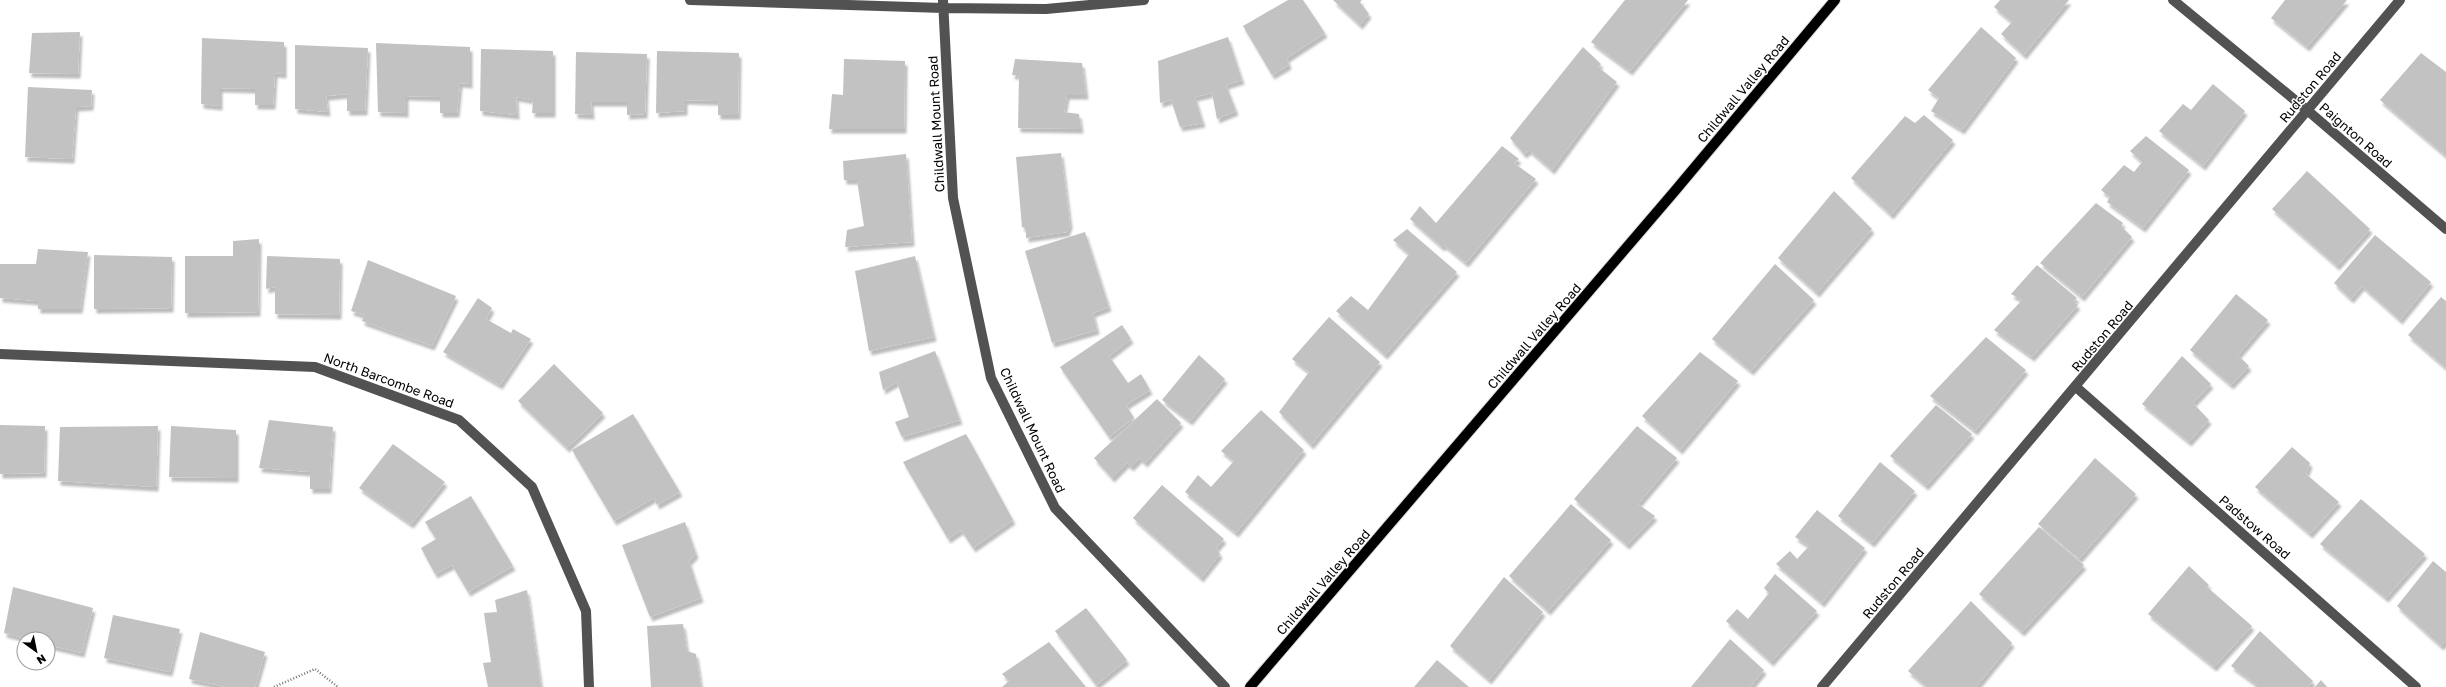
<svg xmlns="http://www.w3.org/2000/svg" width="2446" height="687" viewBox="0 0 2446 687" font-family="'Golos Text',sans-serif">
<defs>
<filter id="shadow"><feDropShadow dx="2.5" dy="4.5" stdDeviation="1" flood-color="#0004"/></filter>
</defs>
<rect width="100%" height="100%" fill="#fff"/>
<path fill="#c2c2c2" filter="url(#shadow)" d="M1288,0H1303L1325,33L1287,58L1289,65L1272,75L1243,26Z
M1333,0H1362L1360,2L1369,14L1360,25Z
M1625,0H1688L1630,71L1591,42Z
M2000,0H2069L2024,55L2001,34L2012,22L1994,7Z
M2285,0H2347L2307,47L2271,18Z
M1981,27L2016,58L1962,130L1931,111L1939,98L1928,90Z
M80,32L78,74L29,73L32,33Z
M1228,37L1242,80L1226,85L1236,111L1217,119L1212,93L1195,97L1203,123L1180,127L1171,100L1160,103L1158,61Z
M202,38L284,42V74L275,73L273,105H255V89L220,88V106L201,104Z
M376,43L470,47V84L460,83L457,113H440V97L406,96V113L378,112Z
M295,45L368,48L365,111H347V94L326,96L328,112L295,109Z
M1583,47L1601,64L1598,67L1617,82L1552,170L1529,150L1524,154L1510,138Z
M481,49L553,51V113H532L533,100L516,97L517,115L480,111Z
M657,51L739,53L738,115H718V101L685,100V111L656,113Z
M576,52L647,54L645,114L627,115V102H591L592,115L575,114Z
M2421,53L2446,72V156L2380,100Z
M844,59L905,61L904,129H829L832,94L843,95Z
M1015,59L1082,63L1086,95H1067L1064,112L1079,114L1081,129L1018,128L1019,75H1012Z
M2213,84L2245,111L2203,166L2159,131L2183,104L2191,110Z
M28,87L92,90L91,106L76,107L72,159L25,157Z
M1924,115L1953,140L1891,215L1851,178L1905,116L1915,123Z
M2146,136L2189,170L2143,228L2107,202L2110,197L2101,190L2124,165L2134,172L2142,162L2130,151Z
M1502,146L1519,159L1514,163L1536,179L1466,263L1444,245L1442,247L1410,219L1420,206L1436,223Z
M1061,153L1070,224L1067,232L1026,238V228L1022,227L1016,157Z
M906,154L912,242L845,247L847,230L864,226L857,180H844L843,161Z
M2307,171L2370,229L2337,266L2272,209Z
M1834,191L1872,229L1817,293L1778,258Z
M2096,203L2123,223L2121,226L2132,237L2082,297L2040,263Z
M1407,229L1457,272L1385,355L1336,311L1351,296L1368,310L1409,254L1393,240Z
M1085,232L1109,307L1093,313L1097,330L1052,343L1025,251Z
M2375,235L2431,282L2400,320L2362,286L2351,299L2334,283Z
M259,239L258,312L185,313V256H233V241Z
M38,249L88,252L80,309H38V301L0,298V264H36Z
M94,255L172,257L171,308L94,309Z
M267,256L340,259L339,315L275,314V287L266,289Z
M915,256L934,337L869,351L855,271Z
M368,260L456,296L432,346L362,321L364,315L351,311Z
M1775,264L1814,300L1751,371L1712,339Z
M2037,265L2077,298L2073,301L2078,305L2032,357L1994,330L2022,300L2011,294Z
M2236,294L2268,320L2238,355L2249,366L2231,385L2190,350Z
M2441,297L2446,301V368L2408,335Z
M478,298L492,308L486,319L511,333L513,329L531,339L500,385L443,352Z
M1329,317L1380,362L1311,445L1279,412L1309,372L1292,359Z
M1122,325L1131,339L1109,356L1128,383L1141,374L1150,390L1126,405L1134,418L1109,437L1060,367Z
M1986,337L2026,370L1975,431L1930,396Z
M935,351L960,420L902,437L895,422L909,417L897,382L883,390L879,372Z
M1700,352L1738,381L1680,450L1642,416Z
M1199,355L1225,379L1190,421L1162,400Z
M2182,356L2211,384L2193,403L2209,420L2189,442L2142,404Z
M554,364L603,413L567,448L518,401Z
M1157,399L1181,423L1145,463L1140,458L1131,467L1127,463L1112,478L1094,458Z
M1936,405L1972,434L1926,486L1890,456Z
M1261,410L1304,450L1236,533L1185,492L1198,475L1211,487L1234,461L1221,451Z
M633,414L680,492L657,505L654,498L614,521L572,450Z
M269,420L333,427L329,489H310V472L259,468Z
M0,425L45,426L44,473L0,474Z
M158,426L156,487L58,481L60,427Z
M171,426L236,430V478L169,477Z
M1637,426L1677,458L1638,504L1655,516L1627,545L1574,499Z
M966,434L1013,520L973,548L961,530L948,539L903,462Z
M393,444L445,482L411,524L359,488Z
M2292,447L2310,463L2306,474L2339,502L2310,534L2255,487Z
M2095,458L2136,494L2079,559L2038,524Z
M1880,462L1915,491L1872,543L1838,516Z
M1162,485L1224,539L1216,548L1220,554L1201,578L1133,518Z
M471,496L513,566L468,592L452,565L435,574L421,548L436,539L425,522Z
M2361,499L2425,554L2386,598L2320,544Z
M1571,504L1611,540L1548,611L1509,576Z
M1817,510L1865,548L1822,603L1776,564L1790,551L1797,559L1809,546L1795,537Z
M685,522L696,554L689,561L701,598L650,617L622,545Z
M2039,527L2084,565L2022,632L1979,594Z
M2433,561L2446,572V641L2441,646L2397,606Z
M2189,566L2209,585L2207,587L2252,626L2214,667L2148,614Z
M1775,574L1817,611L1771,662L1726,621L1737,609L1748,619L1769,593L1764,588Z
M1504,577L1543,612L1489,680L1450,646Z
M13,587L93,608L82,653L48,645V639H27L4,633Z
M527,590L541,687H488L483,663L491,662L484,613L497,612L495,600Z
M1971,601L2012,643L1976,687H1927L1908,671Z
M1086,608L1127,660L1096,685L1055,631Z
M113,615L180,629L170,672L104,658Z
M683,624L687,651L696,654L701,687H651L647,626Z
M2260,631L2313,681L2308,687H2255L2257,685L2231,666Z
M200,632L265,652L255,687H226L189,679Z
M1730,639L1764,670L1750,687H1691Z
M1049,642L1086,687H1002L1009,681L1002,674Z
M1437,660L1469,687H1414Z
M2321,680L2327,687H2315Z"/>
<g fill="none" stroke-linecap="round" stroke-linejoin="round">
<defs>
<path id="major" d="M1250,687L1674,192L1835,0"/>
</defs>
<use href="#major" stroke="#dbdbdb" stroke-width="12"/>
<path stroke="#747474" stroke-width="2.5" stroke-dasharray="1 2" stroke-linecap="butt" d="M274,687L315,669L338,687"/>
<path stroke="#525252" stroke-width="10" d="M690,0L943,8L1046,9L1144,0
M943,0L953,198L991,378L1055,508L1225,687
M2173,0L2307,110L2446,229
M0,354L315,367L459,420L532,487L586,611L589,687
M2076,387L2416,687
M1822,687L2400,0"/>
<use href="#major" stroke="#000" stroke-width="10"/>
</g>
<g text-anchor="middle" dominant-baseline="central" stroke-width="3" stroke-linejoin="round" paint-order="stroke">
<g font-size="13" fill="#000" stroke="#fff">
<text transform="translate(2310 87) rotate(-50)">Rudston Road</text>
<text transform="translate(1743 89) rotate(-50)">Childwall Valley Road</text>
<text transform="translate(936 124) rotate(-93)">Childwall Mount Road</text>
<text transform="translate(2356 135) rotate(41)">Paignton Road</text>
<text transform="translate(1534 336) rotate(-49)">Childwall Valley Road</text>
<text transform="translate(2102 336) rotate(-50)">Rudston Road</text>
<text transform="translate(389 380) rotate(20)">North Barcombe Road</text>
<text transform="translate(1033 430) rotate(65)">Childwall Mount Road</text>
<text transform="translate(2255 527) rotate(41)">Padstow Road</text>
<text transform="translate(1323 582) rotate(-49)">Childwall Valley Road</text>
<text transform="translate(1893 583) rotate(-50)">Rudston Road</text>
</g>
</g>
<g transform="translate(36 651) rotate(147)"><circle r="19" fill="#ffffff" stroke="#999999"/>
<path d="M0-3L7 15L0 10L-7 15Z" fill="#000000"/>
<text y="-6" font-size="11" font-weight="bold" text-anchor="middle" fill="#000000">N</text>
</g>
</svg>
